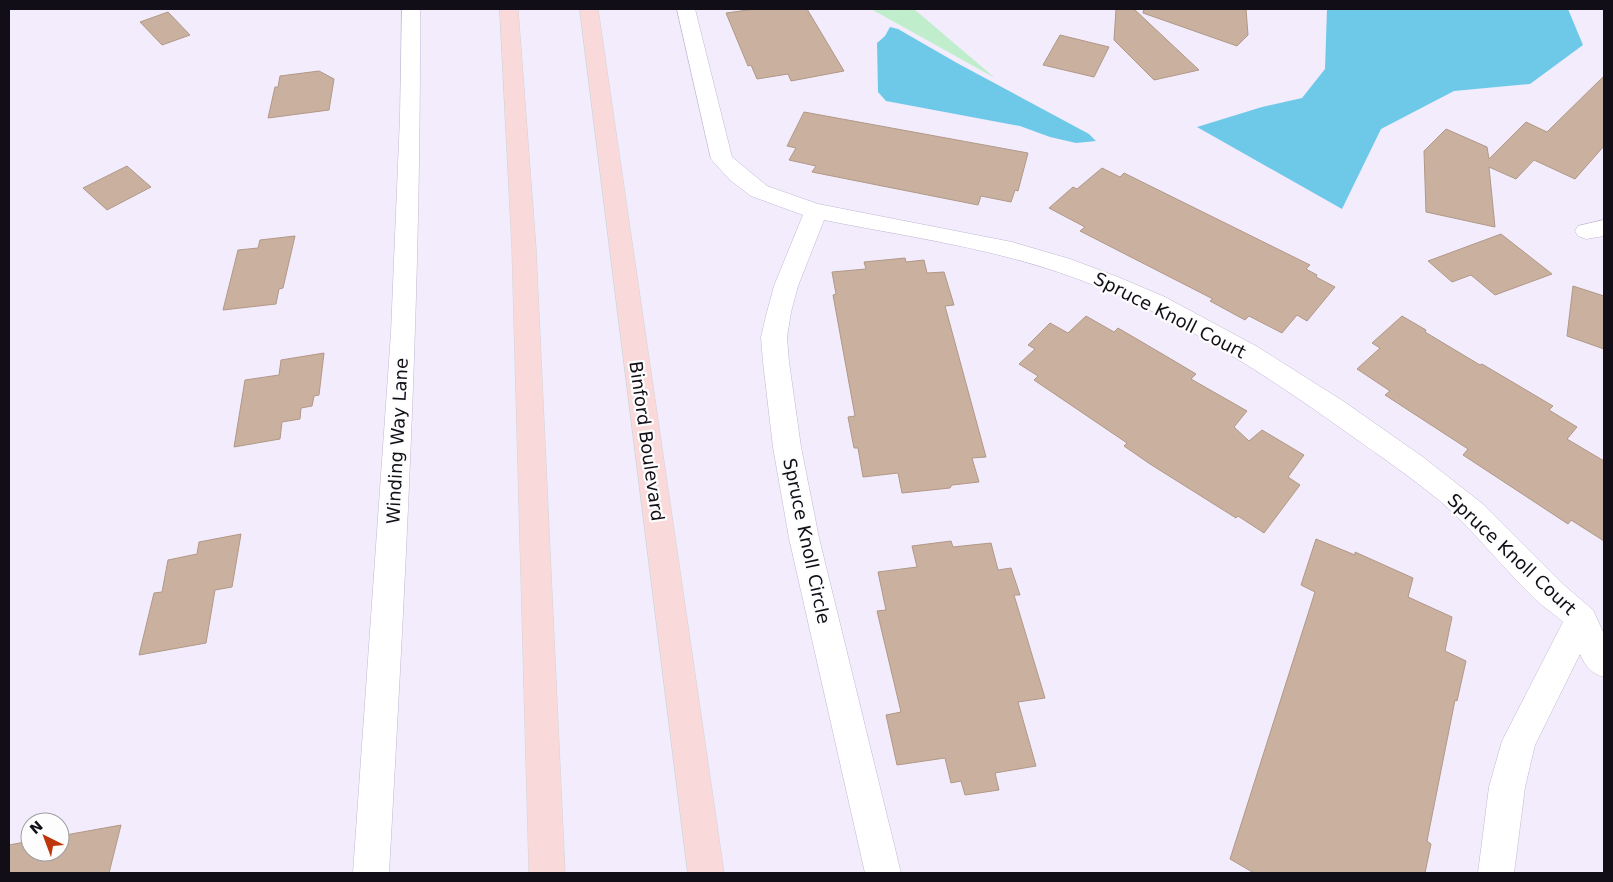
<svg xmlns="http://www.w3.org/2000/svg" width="1613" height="882" viewBox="0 0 1613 882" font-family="'DejaVu Sans',sans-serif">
<rect width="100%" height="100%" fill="#f2ecfd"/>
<path fill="#c0eecc" d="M871,9H914L995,78Z"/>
<path fill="#6ec9e9" d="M1327,9H1568L1583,45L1530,84L1454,91L1381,129L1342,209L1197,127L1262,107L1302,98L1325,69Z
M890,27L898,29L957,63L1089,134L1096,141L1076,143L1050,137L1020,126L886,101L878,92L877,43L885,36Z"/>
<path fill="#cab19f" stroke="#b19887" d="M755,9H807L844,71L791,81L788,74L757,79L751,65L748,66L726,13Z
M1116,9H1134L1199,70L1154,80L1114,40Z
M1144,9H1246L1248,35L1237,46L1143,13Z
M168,12L190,35L162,45L140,22Z
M1060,35L1109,47L1094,77L1043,65Z
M319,71L334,79L329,110L268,118L275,87H278L280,76Z
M1604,76V146L1575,179L1534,160L1516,179L1489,167L1495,227L1426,212L1424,151L1446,129L1487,147L1489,159L1526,122L1547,132Z
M804,112L1028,153L1018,191L1015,190L1011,202L981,196L978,205L812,172L816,166L789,160L796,148L787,146Z
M127,166L151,187L107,210L83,188Z
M1102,168L1120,177L1124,173L1310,265L1306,269L1317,275L1316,277L1335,287L1307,321L1297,315L1282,333L1249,316L1245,320L1210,301L1213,299L1080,231L1085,227L1049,208L1073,187L1077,189Z
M1501,234L1552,274L1495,295L1471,275L1452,282L1428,261Z
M295,236L283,288L279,289L276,304L223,310L238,250L258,248L260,240Z
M905,258L906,262L924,260L927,273L944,272L954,305L945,306L986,457L972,458L979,482L952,485L950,488L902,493L898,473L863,477L858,448H854L848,417L855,416L833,295L836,294L832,272L866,269L864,262Z
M1573,286L1604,296V349L1567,336Z
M1086,316L1114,332L1118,328L1176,362L1196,374L1191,379L1247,411L1234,427L1249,441L1262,430L1304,455L1288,477L1300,485L1264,533L1238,516L1236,518L1150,464L1124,446L1127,443L1034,380L1038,376L1019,364L1035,349L1028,345L1050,323L1068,333Z
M1402,316L1426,330L1425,332L1480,365L1482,364L1553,406L1549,410L1577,427L1567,439L1604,461V541L1571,520L1568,524L1463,455L1468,449L1385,395L1390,391L1357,369L1380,348L1372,343Z
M324,353L319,395L314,396L312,406L301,408L300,419L282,422L280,439L234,447L245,380L279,375L281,360Z
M241,534L232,587L215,590L206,643L139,655L154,593L162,592L168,560L197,554L199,542Z
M1316,539L1355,555V552L1413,578L1408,597L1452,617L1445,651L1466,661L1457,701L1455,700L1427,841L1431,844L1425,873H1254L1230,859L1315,592L1301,585Z
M951,541L953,547L991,543L998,570L1011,568L1020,595H1014L1045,698L1018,702L1036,766L995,773L999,790L965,795L961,781L951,783L945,758L897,765L886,715L901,712L877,611L886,610L878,572L917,567L912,546Z
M121,825L109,873H9V845L30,841V852H60V836Z"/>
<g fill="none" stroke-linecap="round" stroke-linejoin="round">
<defs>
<path id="street" d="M402,9H420C421,297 405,585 389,873H353L391,333L400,117Z
M677,9H695L732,157L767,186L818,204L1012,242L1070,259L1118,277L1165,297L1256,346L1343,401L1423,457L1484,505L1564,585L1593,610L1604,634V677C1591,673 1586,667 1580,654L1535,745L1525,787L1514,873H1478L1489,787L1502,741L1563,622C1557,616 1549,611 1543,606C1506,573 1477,533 1440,501C1411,477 1380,456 1349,434C1258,369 1160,305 1052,270C978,246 899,235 824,220L798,286L791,312L787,337L789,362L801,447L819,538L901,873H865L789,538L773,447L763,362L761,337L767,312L774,286L803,215L751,196L730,180L711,159Z
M1604,220V236L1586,239L1578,236L1575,231L1578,226Z"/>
<path id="primary" d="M500,9H518L536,249L565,873H529L512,249Z
M580,9H598L724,873H688Z"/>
</defs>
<use href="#street" stroke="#c2b8d3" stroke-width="1"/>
<use href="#primary" stroke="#d4d4d5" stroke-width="1"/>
<use href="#street" fill="#fff" fill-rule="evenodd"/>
<use href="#primary" fill="#f9d9da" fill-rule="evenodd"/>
</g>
<g text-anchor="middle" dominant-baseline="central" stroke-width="4.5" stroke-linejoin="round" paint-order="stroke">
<g font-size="18" fill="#110e17" stroke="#fdfdfd">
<text transform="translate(1170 315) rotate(27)">Spruce Knoll Court</text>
<text transform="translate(397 441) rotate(-87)">Winding Way Lane</text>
<text transform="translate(647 441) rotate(82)">Binford Boulevard</text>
<text transform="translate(807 541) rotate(78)">Spruce Knoll Circle</text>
<text transform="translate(1512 554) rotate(43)">Spruce Knoll Court</text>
</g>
</g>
<rect width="1613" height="882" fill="none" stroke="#110e17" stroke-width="20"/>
<g transform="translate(45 837) rotate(318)"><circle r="24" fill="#fdfdfd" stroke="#9f9da1"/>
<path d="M0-4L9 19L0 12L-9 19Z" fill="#be340c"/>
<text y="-8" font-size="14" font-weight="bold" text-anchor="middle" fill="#110e17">N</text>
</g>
</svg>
